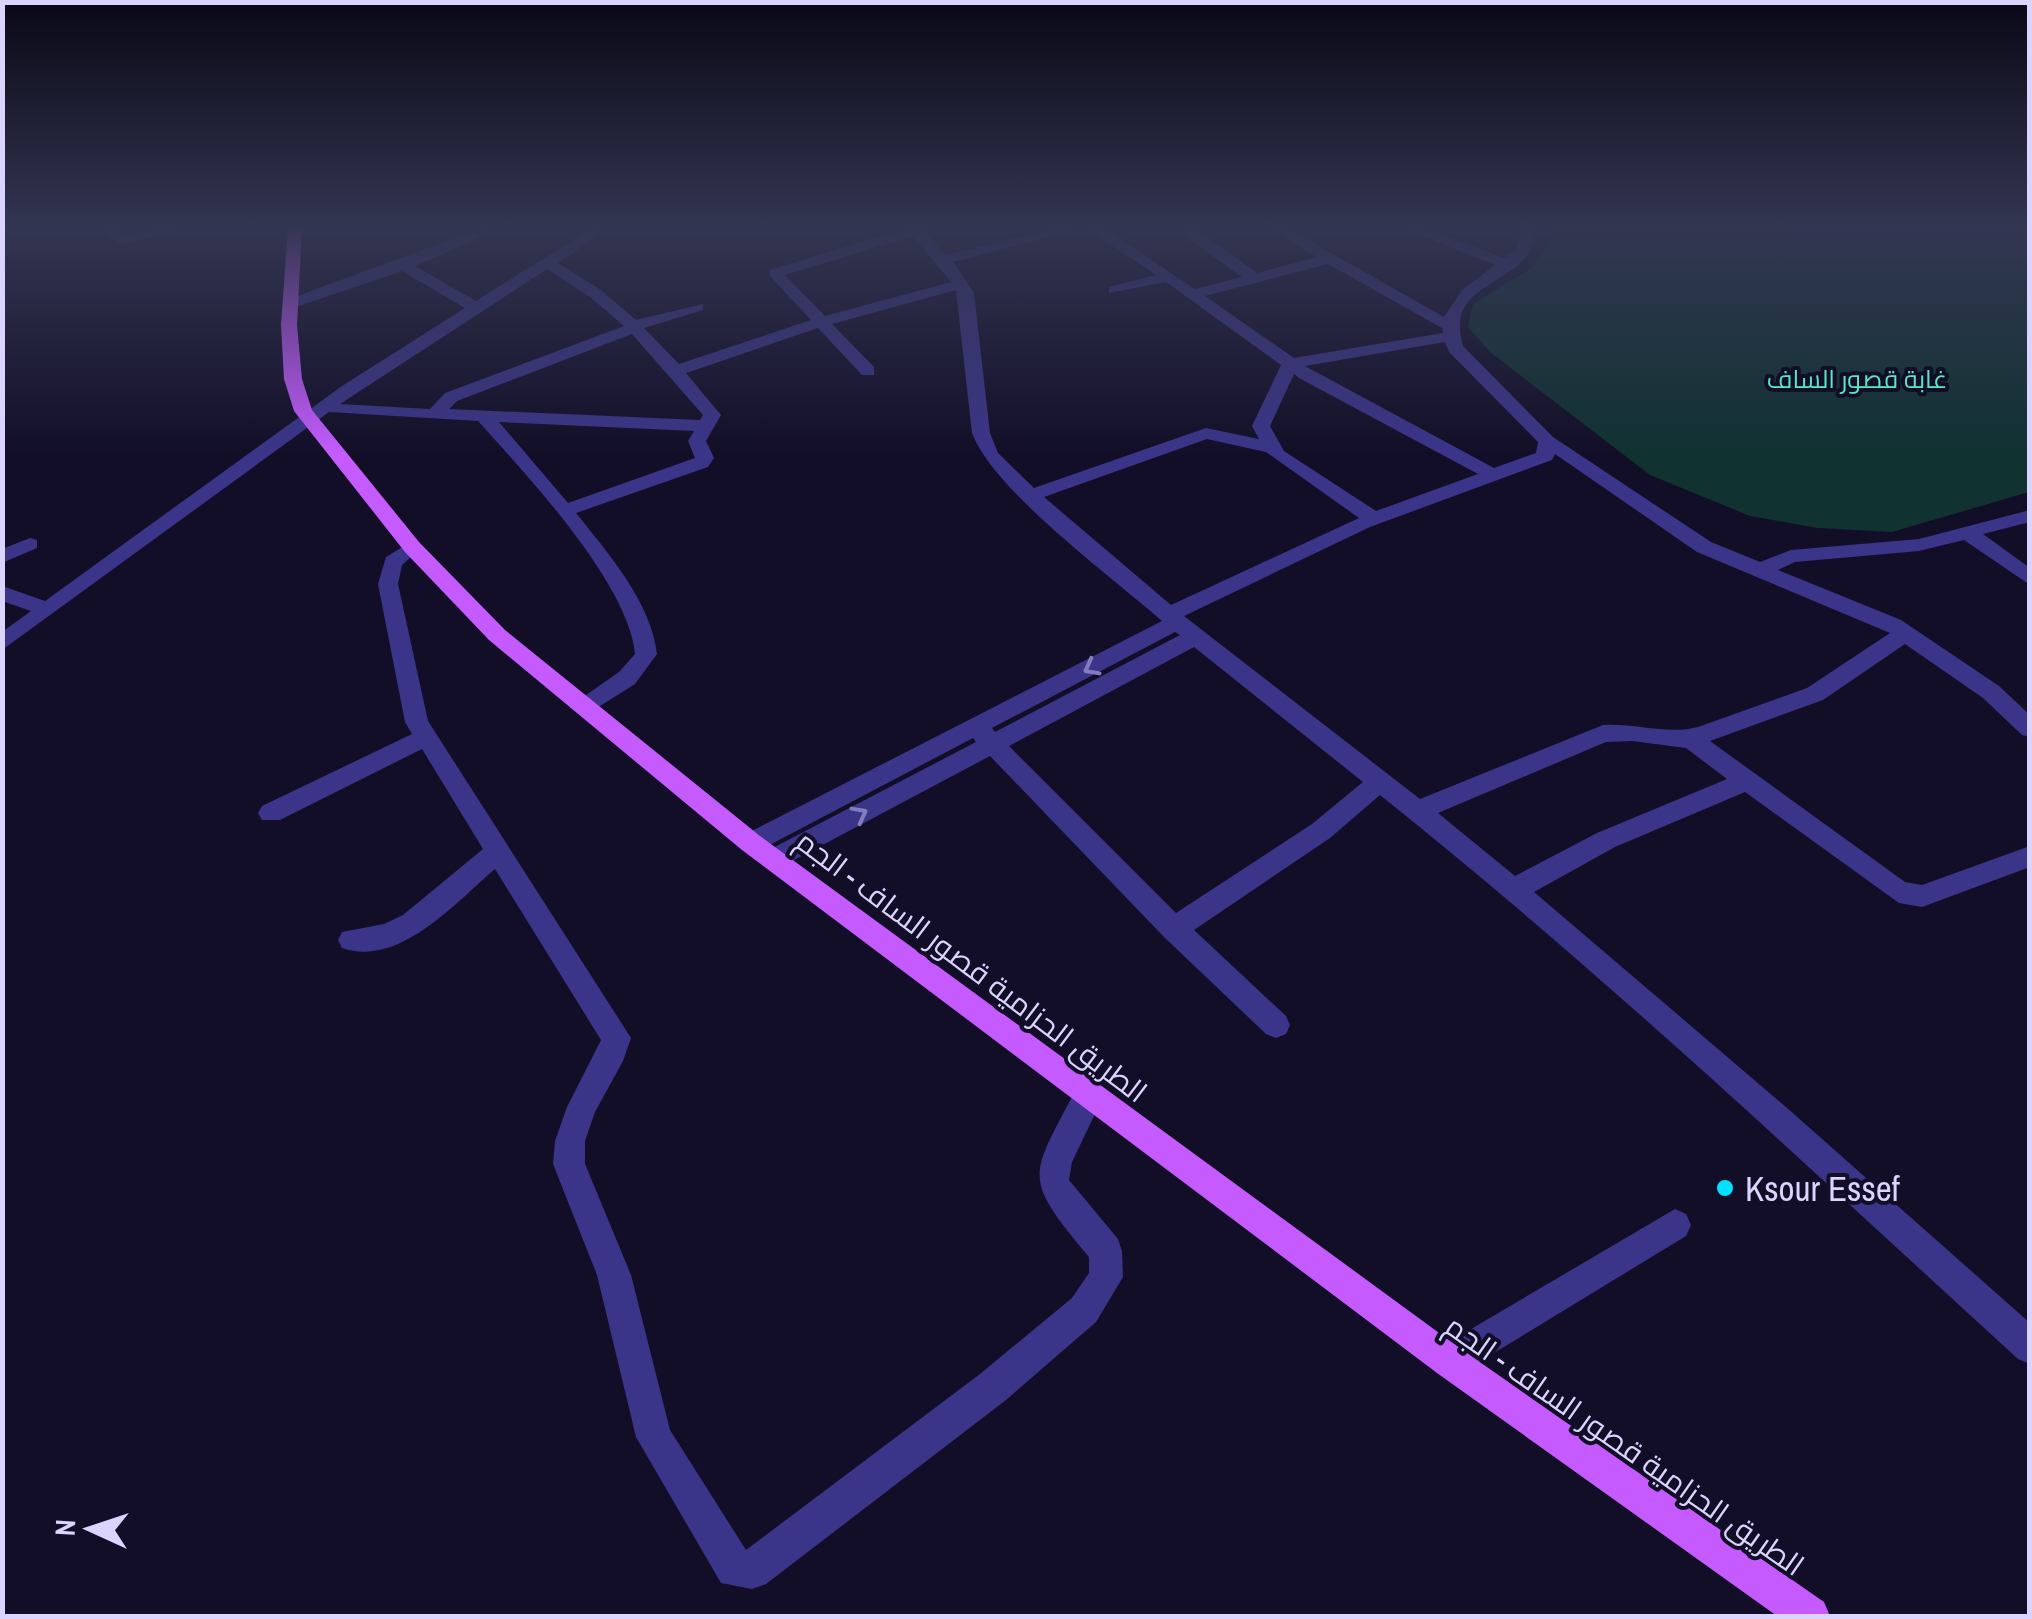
<svg xmlns="http://www.w3.org/2000/svg" width="2032" height="1619" viewBox="0 0 2032 1619" font-family="'Archivo Narrow',Cairo,sans-serif">
<rect width="100%" height="100%" fill="#120e27"/>
<path fill="#103231" d="M1550,228H2029V492L1892,532L1818,528L1750,516L1650,475L1490,352L1468,327L1473,304L1530,269L1554,239Z"/>
<g fill="none" stroke-linecap="round" stroke-linejoin="round">
<path fill="#3a3589" fill-rule="evenodd" d="M98,228H115L124,235L158,228H188L121,244Z
M482,228L495,231L415,266L476,301L592,228H609L558,263L601,290L636,320L703,304V310L644,328L679,364L811,320L770,276V270L907,228H931L926,232L946,255L1057,228H1083L953,262L974,293L990,433L998,453L1034,488L1206,428L1259,439L1252,426L1281,365L1166,282L1109,293V287L1156,275L1086,228H1103L1195,289L1242,277L1192,242L1180,228H1195L1257,273L1317,257L1269,228H1287L1444,317L1462,290L1495,265L1403,228H1424L1504,258L1515,249L1524,228H1538C1535,235 1533,245 1530,251C1506,289 1446,286 1463,346L1553,437L1711,542L1760,562L1791,550L1919,539L2030,510V522L1983,534L2030,568V585L1964,540L1919,551L1795,562L1778,570L1901,620L1999,686L2030,715V737L2022,735L1983,698L1905,644L1823,700L1710,741L1905,882L1922,885L2030,846V867L1922,907L1899,903L1745,792L1615,847L1534,892L1786,1107L2030,1323V1364L2018,1359C1809,1168 1602,972 1380,795L1330,838L1194,930L1286,1016L1290,1025L1286,1034L1276,1038L1266,1034L1164,937L990,756L783,866L774,869L765,866L761,859L765,852L976,742L973,738L760,850H742L738,843L742,836L1162,621C1112,577 993,490 972,433L956,290L832,324L874,367V375H862L818,328L686,373L721,415L706,441L714,458L708,467L576,513C608,553 651,602 657,654L635,684L589,713L581,715L569,707L619,672L635,654C629,584 526,474 478,421L329,412L2,650V632L31,611L2,601V586L45,601L342,386L465,308L402,271L296,307H284V301ZM913,236L951,282L825,316L785,275ZM1328,264L1442,328L1443,333L1294,358L1205,296ZM547,269L590,297L624,326L445,393L430,409L340,404ZM632,334L703,415L700,420L449,409L457,401ZM1445,342L1449,352L1538,442L1536,453L1494,468L1305,366ZM1294,374L1299,378L1478,474L1376,511L1284,451L1270,426ZM499,422L694,431L688,441L695,458L568,503ZM1207,439L1266,452L1359,518L1171,605L1044,497ZM1555,454L1697,552L1890,633L1807,688L1698,727C1668,735 1635,723 1603,725L1420,799L1184,616L1370,527L1552,460ZM1175,632L1180,635L995,732L992,728ZM1194,647L1363,782L1312,824L1176,913L1009,746ZM1632,741L1686,748L1727,779L1597,833L1515,876L1438,813L1606,742Z
M30,538L37,540V548L2,563V549Z
M412,541L422,547L402,565L398,584L428,721L631,1038L623,1061L595,1112L585,1141V1164L631,1275L670,1430L746,1550L980,1374L1072,1298L1089,1273V1257C1019,1173 1031,1178 1078,1085L1089,1081L1100,1085L1104,1095L1072,1162L1069,1180L1118,1239L1122,1251L1123,1277L1096,1322L1006,1400L766,1584L752,1589L721,1583L636,1437L597,1275L553,1164L555,1141L567,1107L601,1040L495,869C457,901 400,968 342,948L338,940L342,932L384,924L403,915L483,849L422,749L280,820H262L258,813L262,806L412,734L405,722L378,584L386,557Z
M1675,1209L1686,1214L1691,1225L1686,1236L1461,1373L1449,1378L1437,1373L1432,1361L1437,1349Z"/>
<path fill="#c55bff" fill-rule="evenodd" d="M288,228H302L297,325L302,379L312,410L419,542L505,630L760,836L1461,1349L1824,1602L1830,1616H1777L1437,1373L742,850L489,640L405,552L294,411L284,379L281,325Z"/>
</g>
<defs><path id="oneway-chevron" d="M-2-3.5L2.5 0L-2 3.5" fill="none" stroke-width="1.6" stroke-linecap="round" stroke-linejoin="round" transform="scale(2.5)"/></defs>
<g stroke="#827dbe">
<use href="#oneway-chevron" transform="translate(1091 668) rotate(152)"/>
<use href="#oneway-chevron" transform="translate(860 814) rotate(-28)"/>
</g>
<linearGradient id="sky" x2="0" y2="1"><stop stop-color="#0a0815"/><stop offset="0.5" stop-color="#333652"/><stop offset="1" stop-color="#333652" stop-opacity="0"/></linearGradient>
<rect width="2032" height="455" fill="url(#sky)"/>
<circle fill="#00e1ff" stroke="#120e27" stroke-width="4" cx="1725" cy="1188" r="10"/>
<g text-anchor="middle" dominant-baseline="central" stroke-width="8" stroke-linejoin="round" paint-order="stroke">
<g font-size="25" fill="#57e8c6" stroke="#120e27">
<text x="1857" y="379">غابة قصور الساف</text>
</g>
<g font-size="30" fill="#dad4ff" stroke="#120e27">
<text transform="translate(972 966) rotate(37)">الطريق الحزامية قصور الساف - الجم</text>
<text transform="translate(1625 1445) rotate(35)">الطريق الحزامية قصور الساف - الجم</text>
</g>
<g font-size="35" fill="#dad4ff" stroke="#120e27" text-anchor="start">
<text x="1745" y="1188">Ksour Essef</text>
</g>
</g>
<rect width="2032" height="1619" fill="none" stroke="#dad4ff" stroke-width="10"/>
<g transform="translate(90 1529) rotate(273)" stroke="#120e27" stroke-width="8" paint-order="stroke">
<path d="M0-8L18 38L0 25L-18 38Z" fill="#dad4ff"/>
<text y="-15" font-size="28" font-weight="bold" text-anchor="middle" fill="#dad4ff">N</text>
</g>
</svg>
